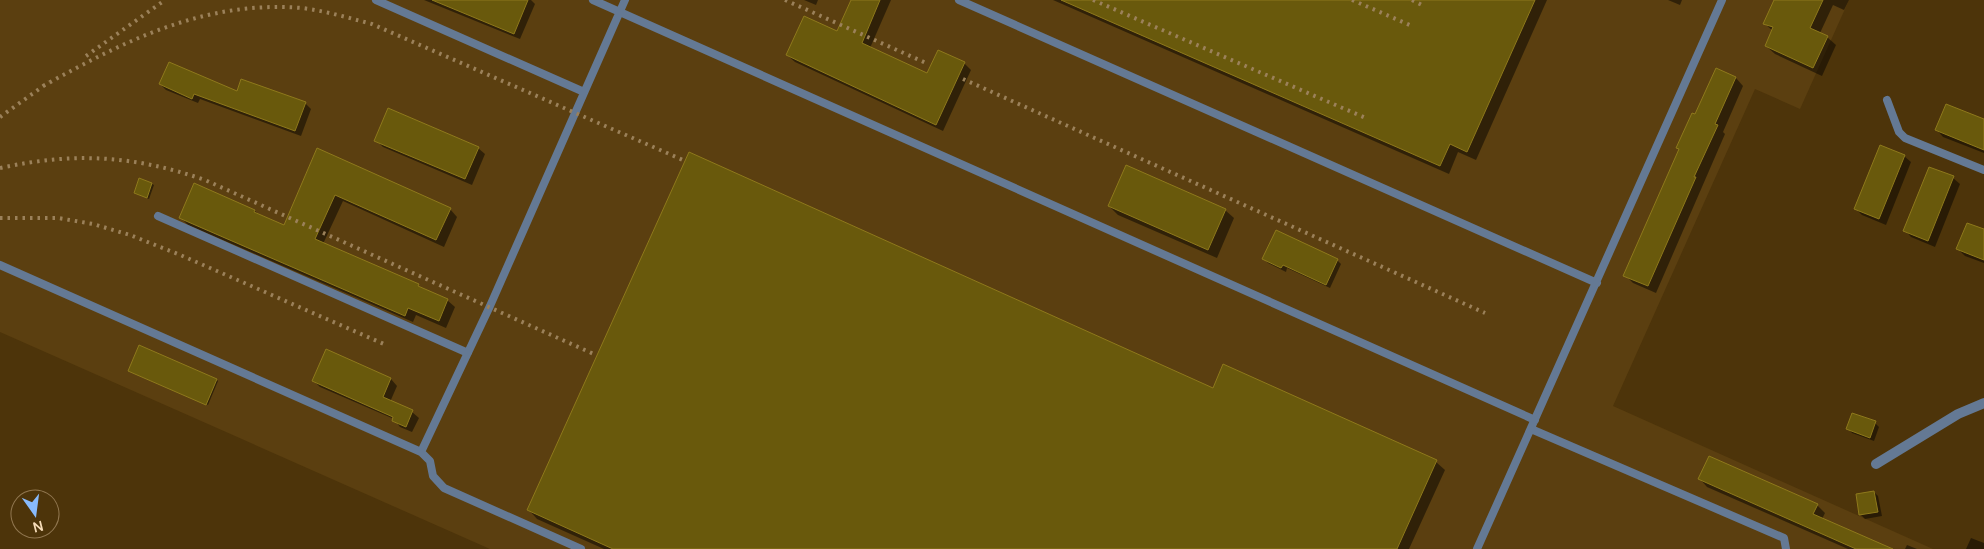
<svg xmlns="http://www.w3.org/2000/svg" width="1984" height="549" viewBox="0 0 1984 549" font-family="Manrope,sans-serif">
<rect width="100%" height="100%" fill="#4d340a"/>
<path fill="#5b3f10" d="M0,0H1849L1800,109L1755,89L1613,406L1933,549H490L0,332Z"/>
<path fill="#0007" d="M424,0H531L535,4L520,39Z
M804,0H818L816,5Z
M852,0H891L870,48L928,75L964,63L971,70L943,131L795,62L787,55L838,33Z
M1053,0H1547L1476,160L1458,152L1449,174Z
M1668,0H1682L1680,5Z
M1776,0H1849L1844,10L1833,5L1820,33L1827,37L1836,45L1822,76L1775,54L1766,46L1773,31L1765,24Z
M1736,78L1743,86L1723,132L1725,134L1656,293L1633,283L1625,275L1680,150L1678,148L1696,116Z
M160,84L305,103L311,109L301,136L200,99L198,103L166,90Z
M1984,121V153L1943,137L1937,130Z
M376,140L478,148L485,154L472,185L383,147Z
M317,149L450,209L457,217L444,247L343,201L323,244L418,285L423,290L447,300L455,307L446,328L416,315L413,322L188,225L180,217L194,185L255,211L260,216L284,227Z
M1904,156L1911,162L1886,225L1862,215L1856,209Z
M1953,178L1960,184L1935,247L1911,237L1905,230Z
M152,184L154,185L149,199L135,192Z
M1109,206L1225,210L1234,218L1217,258L1118,215Z
M1984,231V263L1965,256L1958,249Z
M1264,259L1337,260L1341,264L1330,288L1287,268L1286,272L1268,263Z
M326,351L391,379L397,386L390,402L412,412L419,418L412,432L400,427L394,419L320,387L313,380Z
M131,372L217,380L218,381L208,405Z
M1213,389L1436,462L1445,470L1409,549H604L537,519L529,510Z
M1875,423L1879,427L1874,441L1852,433L1848,428Z
M1700,479L1817,505L1825,513L1822,519L1890,549H1848L1707,487Z
M1874,492L1878,496L1882,516L1865,519L1861,515Z
M1971,538L1984,543V549H1966Z
M1907,545L1917,549H1905Z"/>
<path fill="#69590c" stroke="#8e791c" d="M432,0H528L514,34Z
M851,0H880L862,43L927,73L938,50L965,62L936,125L786,55L804,16L837,31Z
M1061,0H1535L1467,152L1450,144L1440,166Z
M1774,0H1823L1810,28L1828,36L1813,68L1765,46L1773,27L1763,24Z
M169,62L237,91L241,79L306,102L295,131L194,94L192,99L159,84Z
M1716,68L1736,77L1715,124L1718,125L1694,177H1696L1648,286L1623,276L1679,149L1676,148L1692,113L1695,114Z
M1946,104L1984,119V150L1935,130Z
M388,108L479,147L465,179L374,141Z
M1880,145L1905,155L1879,219L1854,209Z
M317,148L451,208L436,240L335,195L315,239L419,284L418,286L448,299L439,321L408,308L405,316L179,218L194,183L255,210L254,212L284,225Z
M689,152L1213,388L1223,364L1437,460L1397,549H613L527,510Z
M1126,165L1226,209L1208,250L1108,206Z
M1929,167L1954,176L1928,241L1903,231Z
M139,178L152,183L147,198L134,193Z
M1967,223L1984,229V260L1956,249Z
M1276,230L1338,259L1326,285L1283,265L1281,268L1262,259Z
M139,345L217,379L206,405L128,371Z
M326,349L391,378L383,397L413,410L406,427L392,421L393,417L312,381Z
M1852,413L1876,421L1870,438L1846,429Z
M1709,456L1818,504L1813,514L1893,549H1856L1698,479Z
M1874,491L1878,512L1859,515L1856,494Z"/>
<g fill="none" stroke-linecap="round" stroke-linejoin="round">
<path stroke="#647994" stroke-width="8" d="M376,0L584,92
M593,0L1535,420
M959,0L1597,283
M1887,100L1899,132L1905,138L1984,170
M158,216L468,353
M0,265L421,452L430,461L433,476L444,488L581,549
M1531,429L1784,538L1786,549
M421,452L490,306L625,0
M1477,549L1722,0"/>
<path stroke="#647994" stroke-width="10" d="M1876,464L1958,414L1984,403"/>
<path stroke="#9b815a" stroke-width="4" stroke-dasharray="2.5 5" stroke-linecap="butt" d="M785,0L926,63
M1093,0L1368,119
M1352,0L1412,26
M1412,0L1422,5
M86,56L165,0
M963,79L1485,313
M43,86C125,41 204,0 302,8C326,11 349,18 372,24L683,160
M0,117L49,82
M0,168C74,152 133,155 205,180L596,355
M0,218H58L93,224L130,235L178,254L384,344"/>
</g>
<g transform="translate(35 514) rotate(166)"><circle r="24" fill="#4d340a" stroke="#917750"/>
<path d="M0-4L9 19L0 12L-9 19Z" fill="#88bafc"/>
<text y="-8" font-size="14" font-weight="bold" text-anchor="middle" fill="#f6dcb9">N</text>
</g>
</svg>
